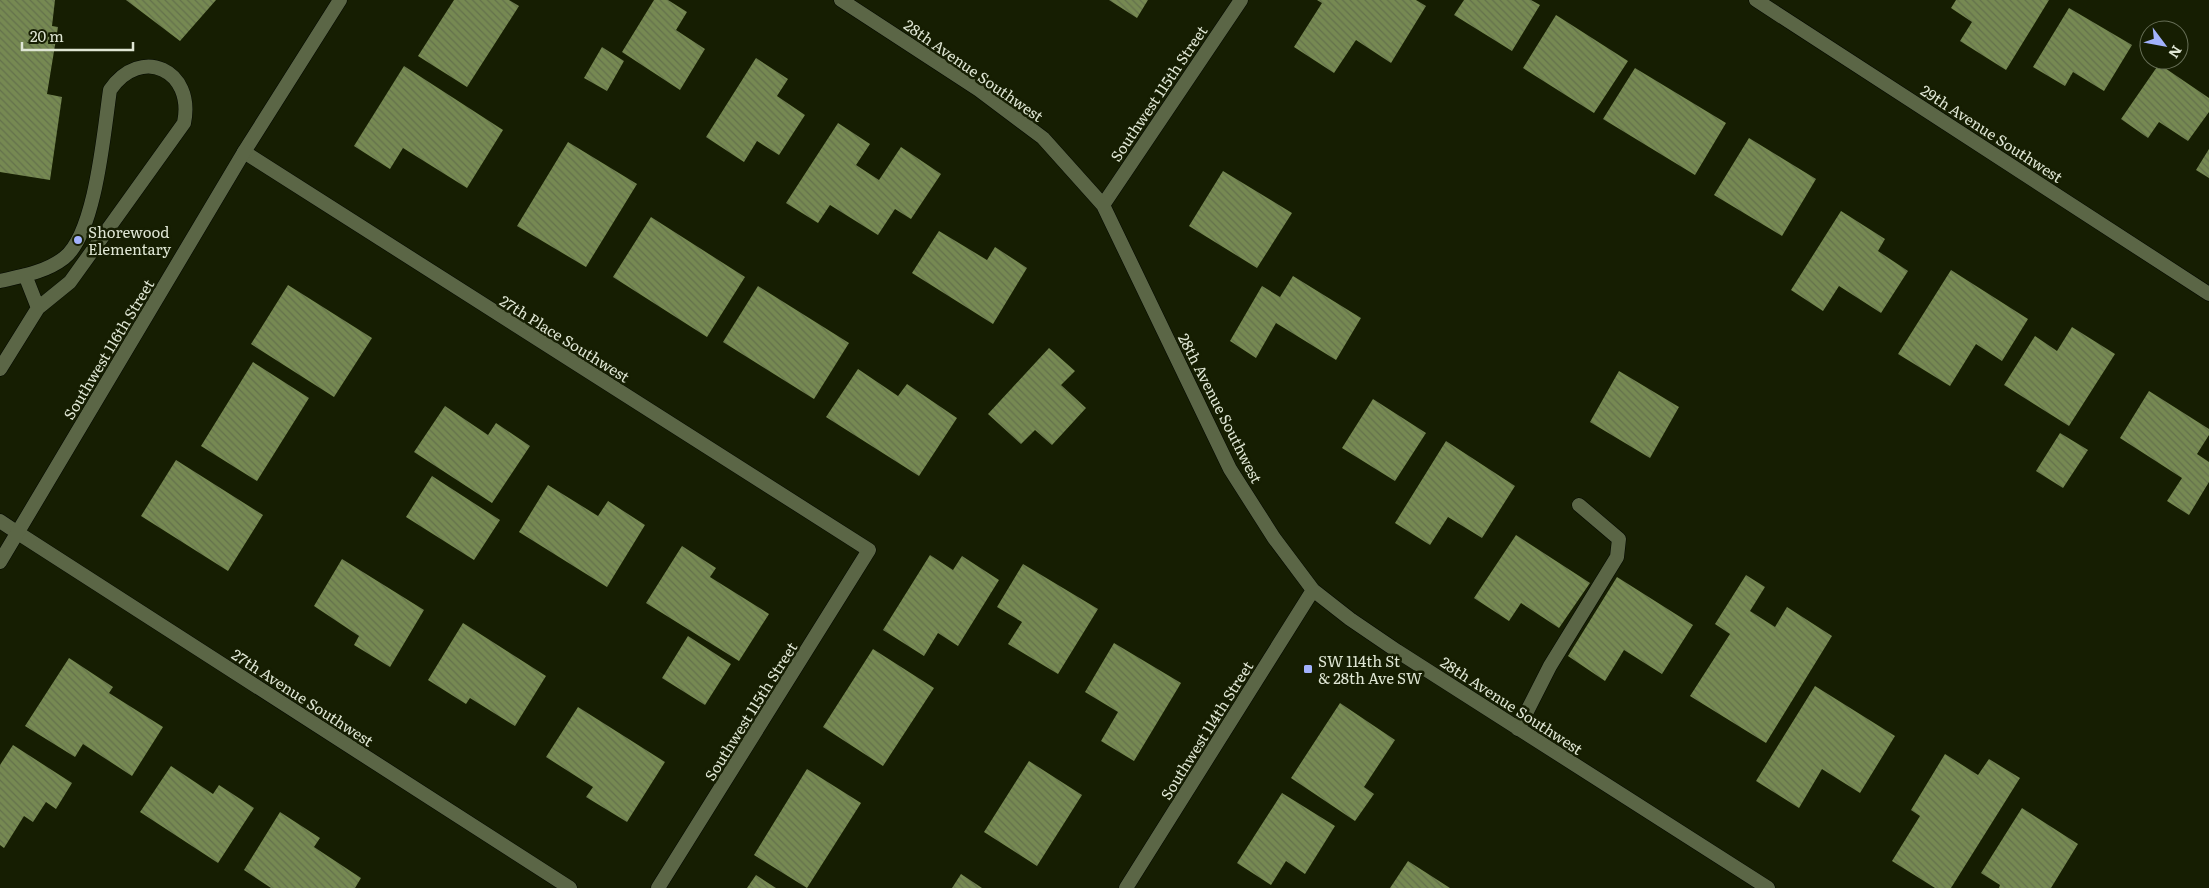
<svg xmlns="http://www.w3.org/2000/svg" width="2209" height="888" viewBox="0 0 2209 888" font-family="Literata,serif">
<defs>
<pattern id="building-back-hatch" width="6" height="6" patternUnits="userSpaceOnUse" patternTransform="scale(1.25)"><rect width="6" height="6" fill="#768952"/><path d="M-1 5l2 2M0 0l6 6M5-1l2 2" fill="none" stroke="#64714c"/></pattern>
</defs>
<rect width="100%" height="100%" fill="#161e02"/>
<path fill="url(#building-back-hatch)" d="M0,0H55L52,26L58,27L47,94L62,97L50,180L0,172Z
M126,0H216L180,41Z
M454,0H509L519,6L467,87L418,56Z
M654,0H668L687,12L676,30L705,49L680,90L622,52Z
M1109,0H1148L1137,18Z
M1317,0H1416L1426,6L1391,63L1356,40L1334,73L1294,47L1322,3Z
M1464,0H1531L1540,5L1512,51L1454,15Z
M1956,0H2049L2006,70L1960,41L1972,22L1951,8Z
M2069,8L2132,45L2104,91L2073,72L2065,86L2033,67Z
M1556,15L1628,61L1594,113L1523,68Z
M602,47L624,61L607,91L584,78Z
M756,58L788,79L777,96L805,115L779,155L757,141L744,162L706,137Z
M2159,64L2209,98V112L2188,141L2159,122L2148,138L2121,119Z
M404,66L503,130L467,188L403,148L390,169L354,146Z
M1635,68L1726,123L1695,175L1603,119Z
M838,123L870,144L856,165L879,180L901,147L941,174L911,219L895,209L878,235L830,205L818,223L786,203Z
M1749,138L1816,179L1782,236L1714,195Z
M568,142L637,184L586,267L517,226Z
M2209,149V178L2196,170Z
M1223,171L1292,213L1257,268L1189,226Z
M1841,211L1885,239L1878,251L1908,271L1881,313L1839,286L1823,311L1791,290Z
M651,217L745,277L707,337L613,277Z
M939,231L987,260L995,247L1027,268L993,324L912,273Z
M1951,270L2028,319L2002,361L1976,344L1950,386L1898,354Z
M1293,276L1361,318L1336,360L1276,323L1256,358L1230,341L1262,286L1280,297Z
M288,285L372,338L334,397L251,344Z
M758,286L849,343L814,399L723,342Z
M2072,327L2115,354L2069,426L2004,385L2035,336L2057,351Z
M1049,348L1075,371L1061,385L1086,408L1052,445L1035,430L1021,444L988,414Z
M253,362L309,398L257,481L201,446Z
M858,369L898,396L907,384L957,418L919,476L826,417Z
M1619,371L1679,407L1650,458L1590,422Z
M2149,391L2209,429V435L2197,454L2209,462V482L2189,515L2167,501L2182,478L2120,438Z
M1373,399L1426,433L1395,481L1342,448Z
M445,406L488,435L496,423L530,446L492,503L414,452Z
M2060,433L2088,450L2063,488L2036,471Z
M1446,441L1515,486L1482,538L1448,517L1430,545L1395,523Z
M176,460L263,515L228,571L141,516Z
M432,476L500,520L474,560L406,517Z
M548,485L598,516L608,501L645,525L607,587L519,532Z
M1516,535L1590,583L1559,628L1521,603L1509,621L1474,598Z
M682,546L716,568L710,577L769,614L739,661L646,603Z
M930,555L953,570L962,556L999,580L958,646L938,633L924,656L883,630Z
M342,559L424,610L390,667L354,645L359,636L314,606Z
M1023,564L1098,609L1058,674L1008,644L1022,622L997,607Z
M1746,575L1765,587L1750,611L1775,627L1787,607L1832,636L1766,743L1690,696L1730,634L1715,624Z
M1617,577L1693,625L1662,674L1624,650L1605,681L1568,656Z
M463,623L546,676L515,726L470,698L466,704L428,680Z
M688,636L731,664L705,705L662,678Z
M1114,643L1181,683L1134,761L1101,741L1118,712L1085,692Z
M873,649L934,688L883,766L823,727Z
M69,658L113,687L109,693L163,727L132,776L83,744L75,757L25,726Z
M1815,686L1895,736L1860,793L1822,769L1799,808L1756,781Z
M1340,703L1395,740L1364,787L1374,794L1355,821L1291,778Z
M578,707L665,762L627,822L586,797L593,787L546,757Z
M13,745L72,783L56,809L46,802L33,822L24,816L4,848L0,845V765Z
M1945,754L1978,775L1989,759L2020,778L1951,888H1935L1892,861L1920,816L1911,810Z
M1029,761L1082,795L1037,866L984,832Z
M171,766L213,794L219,785L254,808L218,863L140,812Z
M807,769L861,803L807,888L754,855Z
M1282,793L1335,826L1305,874L1286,861L1271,885L1237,863Z
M2022,808L2078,844L2051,888H1999L2000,885L1981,873Z
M280,812L320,838L314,847L361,878L355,888H271L244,870Z
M1408,861L1450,888H1390Z
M961,874L982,888H952Z
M756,875L776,888H747Z"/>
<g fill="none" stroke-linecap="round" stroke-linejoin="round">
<defs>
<path id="service" d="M25,275L38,308
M0,281C22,276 46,272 64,258C96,233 104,130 110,90C141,45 195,70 184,123L70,282L38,308L0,369
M0,521L18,533
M1518,729L1550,666L1617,557L1619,539L1579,505"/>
<path id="minor" d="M841,0L979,90L1043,138L1103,205L1230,469L1274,538L1313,590L1350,619L1397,651L1768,888
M1756,0L2209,294
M244,152L869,550L658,888
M1103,205L1241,0
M18,533L570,888
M1126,888L1313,590"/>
<path id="tertiary" d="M0,562L244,152L340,0"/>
</defs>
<use href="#service" stroke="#030800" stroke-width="15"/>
<use href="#minor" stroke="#030800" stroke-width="15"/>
<use href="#tertiary" stroke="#030800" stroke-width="15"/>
<use href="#service" stroke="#5b6646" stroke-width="14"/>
<use href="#minor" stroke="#5b6646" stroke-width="14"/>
<use href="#tertiary" stroke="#5b6646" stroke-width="14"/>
</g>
<g fill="#a2b2fd" stroke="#161e02" stroke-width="2">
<circle cx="78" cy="240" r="5"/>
<rect x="1303" y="664" width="10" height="10" rx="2.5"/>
</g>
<g text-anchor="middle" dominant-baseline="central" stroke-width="5" stroke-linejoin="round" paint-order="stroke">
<g font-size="15" fill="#dfe6d4" stroke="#161e02">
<text transform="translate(974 70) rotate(35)">28th Avenue Southwest</text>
<text transform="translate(1158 93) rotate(-56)">Southwest 115th Street</text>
<text transform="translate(1992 133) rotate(33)">29th Avenue Southwest</text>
<text transform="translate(565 338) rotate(32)">27th Place Southwest</text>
<text transform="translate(108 349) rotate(-59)">Southwest 116th Street</text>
<text transform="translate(1221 408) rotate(63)">28th Avenue Southwest</text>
<text transform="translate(303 697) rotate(33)">27th Avenue Southwest</text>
<text transform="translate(1512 705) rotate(33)">28th Avenue Southwest</text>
<text transform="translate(750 711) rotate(-58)">Southwest 115th Street</text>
<text transform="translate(1206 730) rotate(-58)">Southwest 114th Street</text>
</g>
<g font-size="15" fill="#dfe6d4" stroke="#161e02" text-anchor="start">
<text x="88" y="231">Shorewood<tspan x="88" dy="17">Elementary</tspan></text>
<text x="1318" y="660">SW 114th St<tspan x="1318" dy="17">&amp; 28th Ave SW</tspan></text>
</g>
</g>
<g transform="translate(2164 45) rotate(122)"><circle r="24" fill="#161e02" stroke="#666e56"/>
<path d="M0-4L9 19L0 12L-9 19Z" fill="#a2b2fd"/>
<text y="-8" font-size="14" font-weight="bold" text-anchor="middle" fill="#dfe6d4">N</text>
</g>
<path d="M22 42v8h111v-8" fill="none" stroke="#dfe6d4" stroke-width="2.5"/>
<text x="30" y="42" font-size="15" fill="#dfe6d4" stroke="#161e02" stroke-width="4" paint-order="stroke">20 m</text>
</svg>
